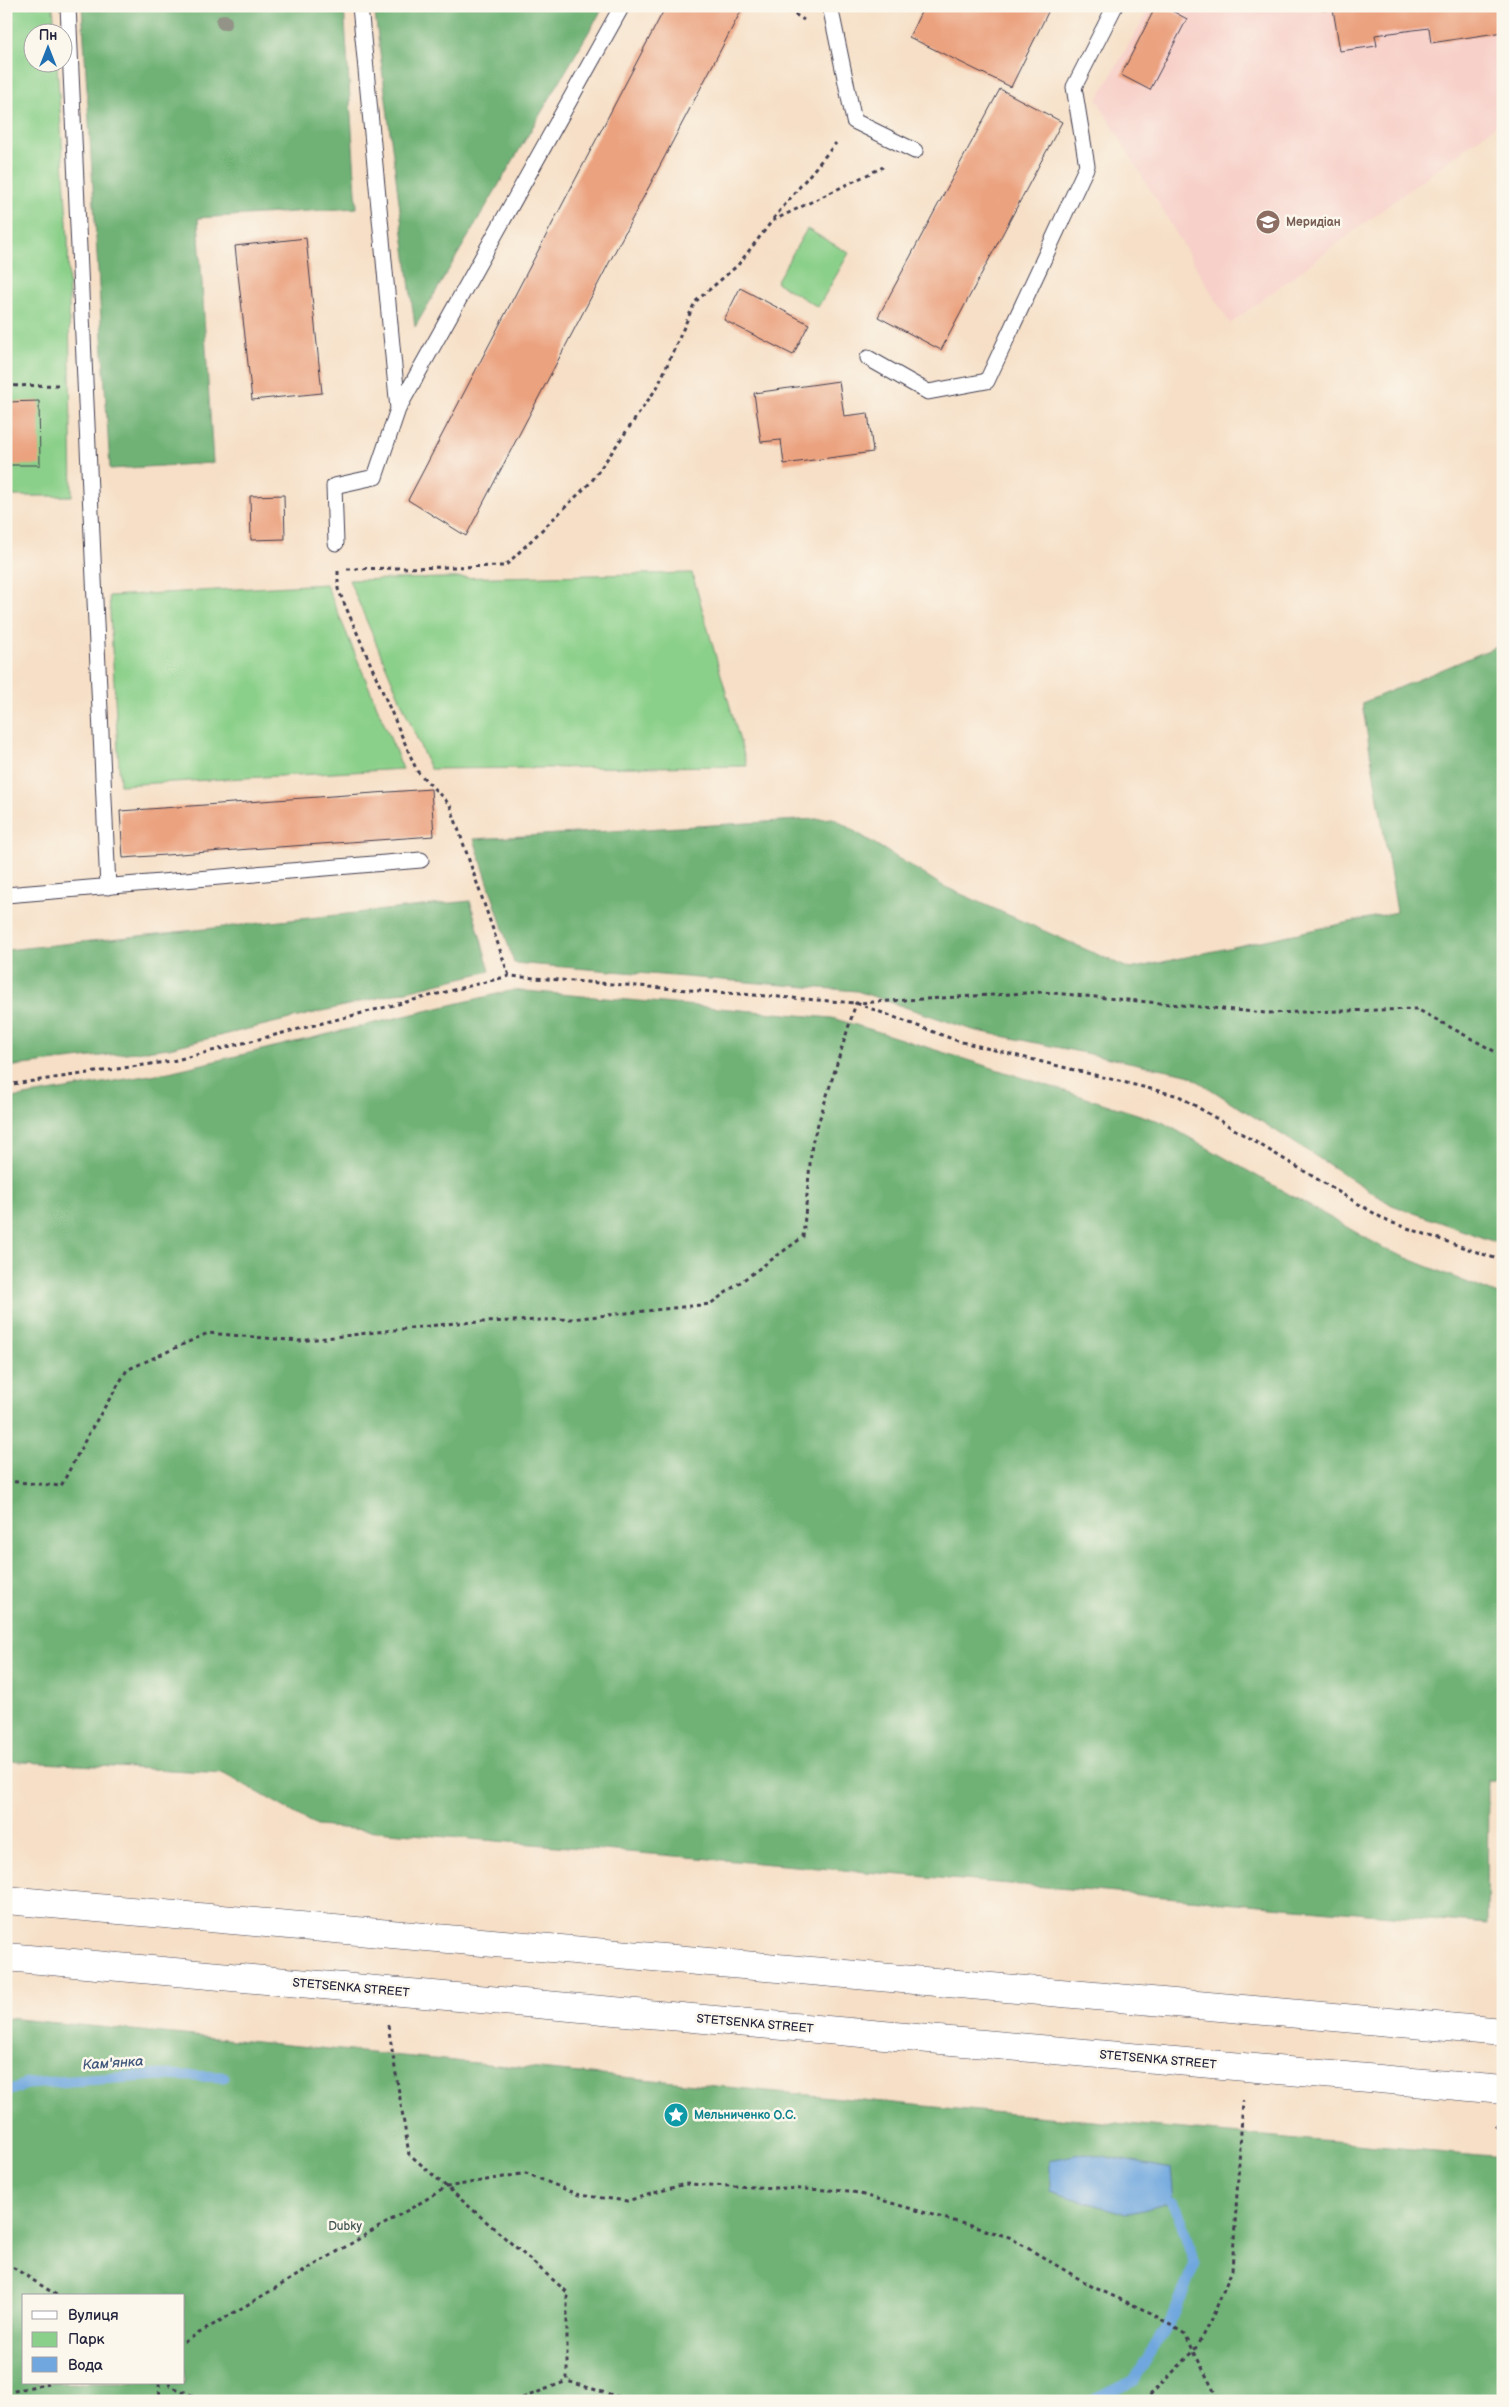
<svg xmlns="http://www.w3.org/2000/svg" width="1509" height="2407" viewBox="0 0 1509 2407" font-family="'Balsamiq Sans',sans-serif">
<rect width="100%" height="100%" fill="#fbf7ec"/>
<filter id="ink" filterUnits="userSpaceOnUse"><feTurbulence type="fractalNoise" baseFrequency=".02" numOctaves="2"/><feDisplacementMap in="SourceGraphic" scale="10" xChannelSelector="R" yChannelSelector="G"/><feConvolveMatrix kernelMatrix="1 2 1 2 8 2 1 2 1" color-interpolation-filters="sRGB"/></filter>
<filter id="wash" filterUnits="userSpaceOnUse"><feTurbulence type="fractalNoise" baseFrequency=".0096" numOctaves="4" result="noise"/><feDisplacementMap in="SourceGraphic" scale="20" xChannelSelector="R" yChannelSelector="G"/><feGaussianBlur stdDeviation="1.12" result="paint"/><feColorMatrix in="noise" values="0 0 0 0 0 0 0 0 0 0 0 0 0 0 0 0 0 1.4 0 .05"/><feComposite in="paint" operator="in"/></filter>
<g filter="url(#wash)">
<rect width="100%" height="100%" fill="#f6dfc6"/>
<path fill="#f7d0c9" d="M1151,6H1503V120L1230,324L1097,100Z"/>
<path fill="#8bd08a" stroke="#567962" d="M6,6H53L55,32H32V62L57,63L68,238L72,496H6Z
M807,229L849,253L818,307L776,282Z
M692,573L747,766L430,769L349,580Z
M326,584L403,769L120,785L109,596Z"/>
<path fill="#70b276" stroke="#496a58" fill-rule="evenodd" d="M82,6H344L357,208L198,218L213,463L110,469Z
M374,6H604L415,327Z
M1503,644V1245L1392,1205L1187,1074L973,1030L857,991L514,963L474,839L833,818L943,886L1130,969L1397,912L1362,703Z
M470,901L490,971L169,1048L6,1067V950Z
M514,990L832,1018L876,1031L1162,1122L1387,1250L1503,1297V1781L1488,1780L1487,1924L317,1826L224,1773L6,1761V1099L169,1072Z
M6,2018L956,2109L1503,2157V2401H6ZM24,2296H184V2383H24Z"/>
<path fill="#6fa7de" stroke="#48648c" d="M1085,2153L1171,2169L1174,2202L1126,2214L1050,2191V2160Z"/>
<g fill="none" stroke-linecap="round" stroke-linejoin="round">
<path stroke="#6fa7de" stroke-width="11" d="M6,2092L26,2084L160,2075L224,2077
M1092,2401L1134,2380L1172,2318L1195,2264L1174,2202"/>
</g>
<g id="blocks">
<path fill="#eba27f" d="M666,6H732L741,11L466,536L408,500Z
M924,6H1051L1011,87L909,37Z
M1156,6H1163L1187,19L1150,90L1121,75Z
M1322,6H1503V32L1431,43L1429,28L1375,35L1377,46L1340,51L1333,9L1323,10Z
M1000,89L1062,122L941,350L878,317Z
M306,238L322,393L252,400L235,246Z
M740,288L809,324L793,355L724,320Z
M839,381L844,416L868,413L873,452L784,464L781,440L761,442L754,393Z
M39,401L40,465H6V402Z
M284,495L285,539L251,540L250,496Z
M431,789L434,836L123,858L120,811Z"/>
</g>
</g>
<g filter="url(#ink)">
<use href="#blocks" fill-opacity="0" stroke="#423e50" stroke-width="1"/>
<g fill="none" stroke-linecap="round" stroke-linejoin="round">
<defs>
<path id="lane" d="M68,6L108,887
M830,6L854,121L915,151
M868,358L928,392L987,381L1087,166L1074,87L1115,6
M398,409L622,6
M336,543L334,486L375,477L398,409L360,6
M6,895L421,860"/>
<path id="secondary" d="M6,1900L1503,2032
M6,1957L1503,2090"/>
</defs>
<use href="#lane" stroke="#423e50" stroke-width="17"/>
<use href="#secondary" stroke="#423e50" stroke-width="29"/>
<path stroke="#423e50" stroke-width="3" stroke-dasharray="4 4" stroke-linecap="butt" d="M781,6L804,20
M773,219L836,143
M6,386L58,385
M347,569L505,566L591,482L658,386L695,302L738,265L772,221L883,167
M338,571V589L417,771L450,805L509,976
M6,1085L172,1061L509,976L856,1003L958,1041L1179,1096L1387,1221L1503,1261
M6,1481L61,1486L89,1433L127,1370L208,1333L299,1341L455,1323L571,1319L710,1304L803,1237L812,1143L856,1003L1043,992L1266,1013L1417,1009L1503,1056
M388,2025L409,2154L567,2292V2381L632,2401
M1497,2125L1503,2132
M6,2263L58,2296
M184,2342L447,2187L526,2173L579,2195L627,2201L685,2184L850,2191L1009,2237L1093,2287L1151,2313L1185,2334L1219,2401
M159,2383L160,2401
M169,2383L170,2386L206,2401
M6,2393L48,2383
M515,2401L567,2381
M1144,2401L1194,2351L1212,2318L1232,2270L1243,2101"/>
<use href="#lane" stroke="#fff" stroke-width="15"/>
<use href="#secondary" stroke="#fff" stroke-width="28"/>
</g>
<circle fill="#939487" cx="224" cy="22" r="8"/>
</g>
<defs>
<symbol id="school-disc" viewBox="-11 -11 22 22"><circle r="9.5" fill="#8d6e63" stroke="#fbf7ec"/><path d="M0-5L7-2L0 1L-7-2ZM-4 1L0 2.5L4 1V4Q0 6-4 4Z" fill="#fff"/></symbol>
<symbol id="sight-disc" viewBox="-11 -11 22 22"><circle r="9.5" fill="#0f9aa8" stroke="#fbf7ec"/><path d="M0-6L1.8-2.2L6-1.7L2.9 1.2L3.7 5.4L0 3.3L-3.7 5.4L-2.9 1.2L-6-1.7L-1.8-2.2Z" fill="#fff"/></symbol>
</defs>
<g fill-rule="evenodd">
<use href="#school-disc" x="1254" y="208" width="28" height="28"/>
<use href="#sight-disc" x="662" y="2101" width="28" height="28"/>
</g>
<g text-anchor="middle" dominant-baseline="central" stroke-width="5" stroke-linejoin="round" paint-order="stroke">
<g font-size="12" font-weight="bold" fill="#785e54" stroke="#fbf7ec" text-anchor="start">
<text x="1286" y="222">Меридіан</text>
</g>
<g font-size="12" fill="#22223b" stroke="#fbf7ec">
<text transform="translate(351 1988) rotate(5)">STETSENKA STREET</text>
<text transform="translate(755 2024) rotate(5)">STETSENKA STREET</text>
<text transform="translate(1158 2060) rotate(5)">STETSENKA STREET</text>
</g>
<g font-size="12" font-weight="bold" fill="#0d838f" stroke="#fbf7ec" text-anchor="start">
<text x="694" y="2115">Мельниченко О.С.</text>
</g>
<g font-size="12" fill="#425653" stroke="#fbf7ec">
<text x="345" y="2226">Dubky</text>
</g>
<g font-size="14" font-style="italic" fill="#41577c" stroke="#fbf7ec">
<text transform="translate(113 2063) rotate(-4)">Кам'янка</text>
</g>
</g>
<rect width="1509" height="2407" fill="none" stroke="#fbf7ec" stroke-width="25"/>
<rect x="22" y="2294" width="162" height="90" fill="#fbf7ec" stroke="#a4a2a5"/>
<rect x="32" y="2311" width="25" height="8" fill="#ffffff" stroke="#a4a2a5"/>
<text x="68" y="2320" font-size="15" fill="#22223b">Вулиця</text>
<rect x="32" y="2332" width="25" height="15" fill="#8bd08a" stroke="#a4a2a5"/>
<text x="68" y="2344" font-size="15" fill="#22223b">Парк</text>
<rect x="32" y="2357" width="25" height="15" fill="#6fa7de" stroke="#a4a2a5"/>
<text x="68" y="2370" font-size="15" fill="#22223b">Вода</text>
<g transform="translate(48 48)"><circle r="24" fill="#fbf7ec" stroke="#a4a2a5"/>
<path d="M0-4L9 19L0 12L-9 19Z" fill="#1f6fb2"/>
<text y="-8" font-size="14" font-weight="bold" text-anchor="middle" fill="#22223b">Пн</text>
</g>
</svg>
